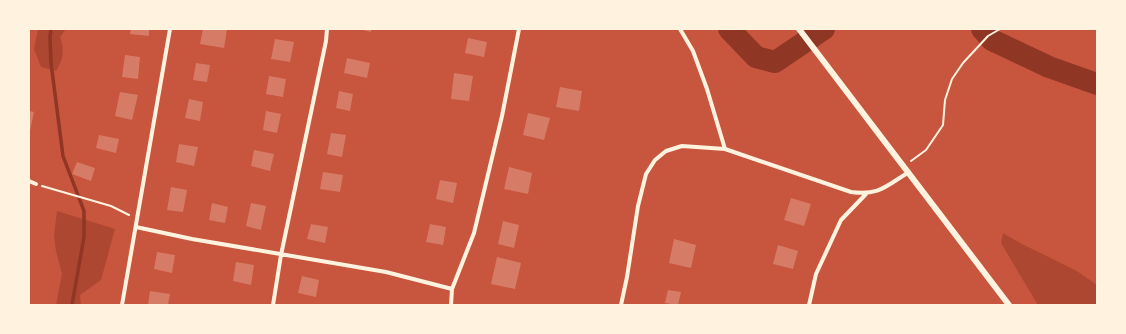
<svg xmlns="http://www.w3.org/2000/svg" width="1126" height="334" viewBox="0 0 1126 334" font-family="'Fira Sans Condensed',sans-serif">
<rect width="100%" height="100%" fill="#c8553d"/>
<path fill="#ae4732" d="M38,29H66L60,37C65,50 63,60 56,71L41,67L34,49Z
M57,211L115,229L101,280L80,295L81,305H56L62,274L56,251L54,236Z
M1003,233L1022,244L1077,271L1097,285V305H1038L1001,243Z"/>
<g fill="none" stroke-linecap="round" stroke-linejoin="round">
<path stroke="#8f3625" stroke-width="3.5" d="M51,29L50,37L51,63L63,156L84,211V237L72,305"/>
<path stroke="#8f3625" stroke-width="22" d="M729,29L756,57L775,62L824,29
M982,29L992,40L1049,67L1097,84"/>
</g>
<path fill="#d67c66" d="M131,29H149V36L130,34Z
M203,29H227L224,48L200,44Z
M359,29H371V32Z
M468,38L487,42L484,57L465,53Z
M275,39L294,42L290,62L271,59Z
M125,55L140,57L138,79L122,77Z
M347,58L370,63L367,78L344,73Z
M196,63L210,65L207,82L193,80Z
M454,73L473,76L469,101L451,99Z
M269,76L286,79L283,97L266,94Z
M560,87L582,91L579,111L556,107Z
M339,91L353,94L350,111L336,108Z
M120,92L138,95L132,120L115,116Z
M189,99L203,102L200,121L185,118Z
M29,111L34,112L30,131H29Z
M266,111L281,114L277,133L263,130Z
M528,113L550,118L544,140L523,135Z
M331,133L346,135L342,157L327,154Z
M99,135L119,139L116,153L96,148Z
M179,144L198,147L194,166L176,162Z
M254,150L274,154L270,171L251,166Z
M77,162L95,168L91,181L72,174Z
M509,167L532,173L528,194L504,189Z
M323,172L343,175L340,192L320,189Z
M440,180L457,183L453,203L436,199Z
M171,187L187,190L183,212L167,210Z
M791,198L811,204L804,226L784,220Z
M212,203L228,207L225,223L209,220Z
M251,203L266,206L261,230L246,226Z
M503,221L519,225L514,248L498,244Z
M311,224L328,227L325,243L307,239Z
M430,224L446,227L443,245L426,242Z
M674,239L696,245L691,268L669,263Z
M778,245L798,251L793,269L773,264Z
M157,252L175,255L172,273L154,269Z
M497,257L521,263L515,289L491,284Z
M236,262L254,265L251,285L233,281Z
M302,276L319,280L316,297L298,293Z
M668,290L681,292L678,305L665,303Z
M150,291L170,294L168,305H148Z"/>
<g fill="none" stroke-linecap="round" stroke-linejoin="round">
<path stroke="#fff3e0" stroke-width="2" d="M911,161L926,150L943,125L945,100L952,79L963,63L988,36L1000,29
M42,186L111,206L129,215"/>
<path stroke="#fff3e0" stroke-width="4" d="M680,29L693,51L707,89L725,149
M29,181L36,184
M136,227L192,239L386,272L452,289
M122,305L170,29
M273,305L281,255L326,41L327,29
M451,305L452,289L474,233L502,116L519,29
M621,305L627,277L638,206L646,174L655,160L666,151L682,146L725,149L851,192C879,196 886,186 909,172
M809,305L816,274L841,220L866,194"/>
<path stroke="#fff3e0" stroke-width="6" d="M799,29L1009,305"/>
</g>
<rect width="1126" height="334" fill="none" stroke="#fff3e0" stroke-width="60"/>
</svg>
